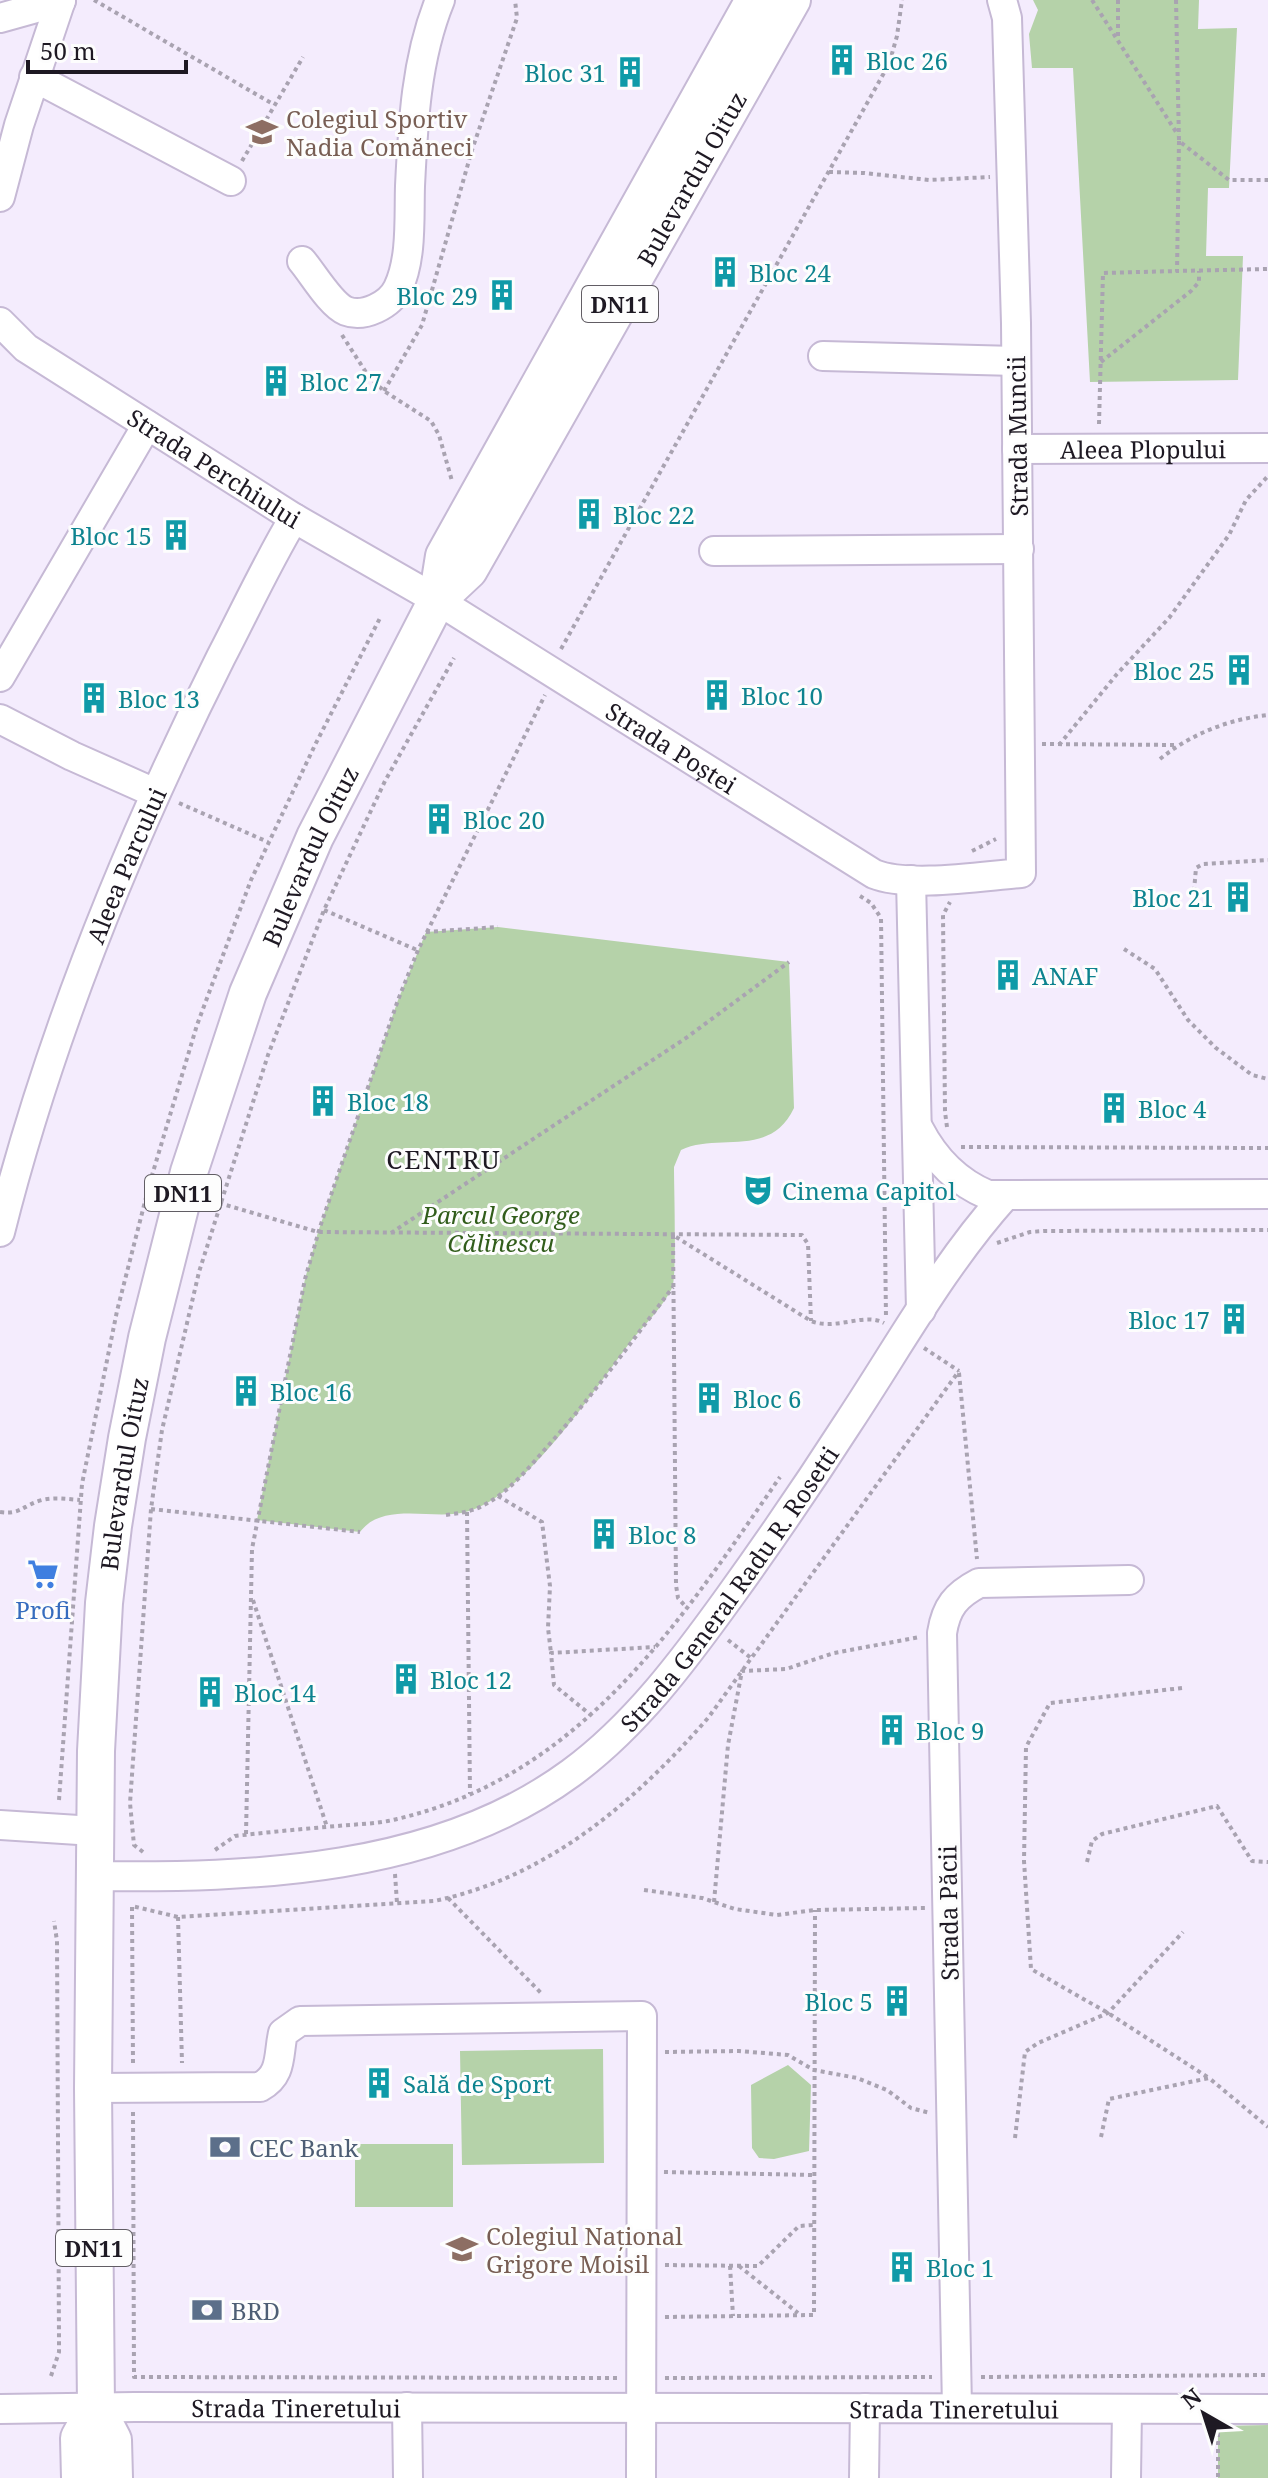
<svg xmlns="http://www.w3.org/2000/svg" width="1268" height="2478" viewBox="0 0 1268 2478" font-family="'Noto Serif',serif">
<rect width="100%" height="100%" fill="#f4ecfd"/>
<path fill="#b5d2a9" d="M1033,0H1199L1198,29L1237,28L1229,188H1208L1206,256H1243L1238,380L1090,382L1073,68H1032L1029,34L1038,10Z
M498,927L789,962L794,1108C770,1159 718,1132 681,1150L674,1167C674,1186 677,1279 672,1288C663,1307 644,1325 631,1341C595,1389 526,1494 469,1511C436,1522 384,1500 360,1532L257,1520L305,1279L318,1232L398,1000L426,932Z
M603,2049L604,2163L462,2165L460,2051Z
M788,2065L811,2085L809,2151L774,2159L759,2158L752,2148L751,2085Z
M355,2144H453V2207H355Z
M1268,2425V2478H1218V2426Z"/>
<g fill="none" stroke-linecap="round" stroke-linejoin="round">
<defs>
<g id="minor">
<path d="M0,18L61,1"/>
<path d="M34,77L231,181"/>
<path d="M0,197L19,125L61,0"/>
<path d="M302,261C313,274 331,305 346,311C364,318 390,305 398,288C412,259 409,218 410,186C413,123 416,59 440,0"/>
<path id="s1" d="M0,322L26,348L294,518L437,600L874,874C909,888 982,876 1021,873L1016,323L1007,18L1002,0"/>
<path d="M823,356L1016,361"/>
<path id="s2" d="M1017,449L1268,448"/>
<path d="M714,551L1019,549"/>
<path d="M0,677L147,425"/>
<path d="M0,719L72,756L155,793"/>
<path d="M911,880L921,1310"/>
<path d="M919,1129C934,1158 957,1182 988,1195L1268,1194"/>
<path id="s3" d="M0,1232C50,1033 129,840 221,657C245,611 267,563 294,518"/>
<path d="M0,1825L94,1831"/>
<path id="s4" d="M93,1876C253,1878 436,1872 571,1773C635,1726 684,1660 730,1596C771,1539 810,1482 848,1423C899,1346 943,1265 1005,1196"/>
<path d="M93,2088L260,2087C283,2075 278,2054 283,2033L300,2021L642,2016L641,2478"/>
<path d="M407,2407L408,2478"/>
<path d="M957,2408L942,1633C946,1607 956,1595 979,1583L1129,1580"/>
<path id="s5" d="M0,2409L135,2407L1268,2409"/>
<path d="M864,2478L865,2408"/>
<path d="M1126,2478L1127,2409"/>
</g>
<g id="major">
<path id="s6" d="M437,600L469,570L792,0"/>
<path d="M80,2478L79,2438L96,2407"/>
<path id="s7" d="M114,2478L113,2440L96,2407L93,2088L96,1751L104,1603L113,1526L127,1438L147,1338L189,1172L248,993L315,837L437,600L444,556L754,0"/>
</g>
</defs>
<use href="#minor" stroke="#c6b9d5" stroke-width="32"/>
<use href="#major" stroke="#c6b9d5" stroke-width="40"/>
<path stroke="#a9a3b1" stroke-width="4" stroke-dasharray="4 4" stroke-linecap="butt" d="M94,0L273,104
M1092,0L1178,135
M1118,0V39
M1176,0L1179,141L1229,180H1268
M1179,141L1177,271L1268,269
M435,144L472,150
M242,161L303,57
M829,172L864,173L929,180L990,177
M342,335L369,377L384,391L431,421L439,435L452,481
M1101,362L1191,291L1199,282V271
M384,391L422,325L472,150L517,18L515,0
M1099,424L1103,273L1177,271
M561,649L889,64L897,36L902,0
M1042,744L1177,745
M1059,745L1117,674L1169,618L1229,535L1246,500L1268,476
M1160,759C1191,734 1229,719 1268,715
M179,803L268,842
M972,851L996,839
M1194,891L1196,868L1203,864L1268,860
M860,896L871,903L881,918L886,1318
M324,910L417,950
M426,932L498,927
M1124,949L1155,969L1188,1020L1216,1048L1252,1075L1268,1079
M947,1127L945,1112L943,915L950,902
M961,1147L1268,1148
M219,1203L318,1232L802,1235L808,1244L811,1321
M391,1233L686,1038L789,962
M673,1235L676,1585L678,1598L687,1608
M676,1237L811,1321C836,1331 864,1312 884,1323
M997,1243L1030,1232L1044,1231L1268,1230
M924,1348L959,1371
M959,1373L977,1559
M498,1496L542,1522L550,1586L548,1628L551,1653
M151,1509L360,1532
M0,1512C21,1515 23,1505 42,1500C55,1497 67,1499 80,1500
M467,1512L470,1794
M446,1515C459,1513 471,1512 482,1506C508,1493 527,1470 546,1448C592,1397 632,1341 673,1287
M253,1600L327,1827
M728,1640L751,1658
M1182,1688L1050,1703L1026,1747L1024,1861L1031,1969L1108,2013L1209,2078
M592,1716L554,1685L551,1653L655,1647
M59,1800L82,1484L117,1311L150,1182L197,1025L251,880L315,745L380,618
M246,1834L252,1549L305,1279L320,1227L398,1000L418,950L545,695
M215,1850L235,1836C269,1832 303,1829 337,1826C357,1824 378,1824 397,1819C581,1776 680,1622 780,1477
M143,1852L134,1845L130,1803L151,1509L162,1430L199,1272L268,1055L324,910L385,781L454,658
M1087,1862L1092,1841L1102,1834L1217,1806L1252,1861L1268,1862
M395,1874L397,1903
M644,1890L702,1898L735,1909L777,1915L815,1910L925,1908
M448,1898L542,1994
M714,1902L728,1745L742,1671L786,1669L834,1653L920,1637
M178,1917L182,2063
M665,2052L739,2051L788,2055L814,2070L857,2078L887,2090L911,2108L930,2113
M133,2063L132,1906L178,1917L434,1901C546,1878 634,1803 708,1718L959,1371
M133,2112L134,2377L620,2378
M1101,2137L1109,2099L1209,2078L1268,2127
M1015,2138L1025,2052L1038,2043L1108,2013L1183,1932
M664,2172L814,2175
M665,2265L758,2266L799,2226L814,2225
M730,2266L733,2316
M739,2266L798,2313
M665,2317L814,2315L815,1910
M51,2376L59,2352V2341L57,1941L54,1921
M981,2377L1268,2375
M665,2378L932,2377
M1218,2433V2478"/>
<use href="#minor" stroke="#fff" stroke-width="28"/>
<use href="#major" stroke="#fff" stroke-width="36"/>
</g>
<defs>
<symbol id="building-bare" viewBox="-9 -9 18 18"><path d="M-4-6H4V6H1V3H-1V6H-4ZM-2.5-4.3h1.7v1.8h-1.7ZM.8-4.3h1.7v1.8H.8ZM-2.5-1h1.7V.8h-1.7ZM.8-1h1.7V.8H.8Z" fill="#0f9aa8" stroke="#fdfdfd" stroke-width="2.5" paint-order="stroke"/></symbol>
<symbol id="school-bare" viewBox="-9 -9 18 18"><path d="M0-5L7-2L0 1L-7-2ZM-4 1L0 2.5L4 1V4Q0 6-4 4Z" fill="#8d6e63" stroke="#fdfdfd" stroke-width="2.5" paint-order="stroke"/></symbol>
<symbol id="theatre-bare" viewBox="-9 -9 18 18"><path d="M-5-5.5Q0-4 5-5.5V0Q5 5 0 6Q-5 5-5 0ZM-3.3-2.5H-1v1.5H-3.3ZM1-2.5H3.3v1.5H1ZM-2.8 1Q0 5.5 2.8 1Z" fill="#0f9aa8" stroke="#fdfdfd" stroke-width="2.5" paint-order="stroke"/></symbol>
<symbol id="supermarket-bare" viewBox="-9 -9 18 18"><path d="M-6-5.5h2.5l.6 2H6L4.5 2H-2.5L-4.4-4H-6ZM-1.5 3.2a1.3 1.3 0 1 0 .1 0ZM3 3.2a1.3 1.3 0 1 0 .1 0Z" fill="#3f7fe0" stroke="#fdfdfd" stroke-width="2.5" paint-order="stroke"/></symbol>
<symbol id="bank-bare" viewBox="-9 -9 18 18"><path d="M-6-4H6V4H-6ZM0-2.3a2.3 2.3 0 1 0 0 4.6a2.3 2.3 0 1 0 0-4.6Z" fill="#5c6f8a" stroke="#fdfdfd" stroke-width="2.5" paint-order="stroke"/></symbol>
</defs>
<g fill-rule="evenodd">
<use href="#building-bare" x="820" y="38" width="44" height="44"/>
<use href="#building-bare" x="608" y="50" width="44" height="44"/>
<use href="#school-bare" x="240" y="110" width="44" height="44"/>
<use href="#building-bare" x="703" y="250" width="44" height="44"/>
<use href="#building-bare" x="480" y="273" width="44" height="44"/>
<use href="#building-bare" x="254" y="359" width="44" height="44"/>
<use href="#building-bare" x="567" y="492" width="44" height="44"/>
<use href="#building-bare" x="154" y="513" width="44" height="44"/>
<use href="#building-bare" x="1217" y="648" width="44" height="44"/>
<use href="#building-bare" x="695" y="673" width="44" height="44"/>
<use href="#building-bare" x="72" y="676" width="44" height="44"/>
<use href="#building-bare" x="417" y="797" width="44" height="44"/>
<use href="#building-bare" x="1216" y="875" width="44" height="44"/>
<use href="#building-bare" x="986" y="953" width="44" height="44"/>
<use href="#building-bare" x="301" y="1079" width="44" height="44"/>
<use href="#building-bare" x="1092" y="1086" width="44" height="44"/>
<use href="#theatre-bare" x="736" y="1168" width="44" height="44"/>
<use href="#building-bare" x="1212" y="1297" width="44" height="44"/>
<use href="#building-bare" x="224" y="1369" width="44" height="44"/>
<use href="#building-bare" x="687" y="1376" width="44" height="44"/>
<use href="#building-bare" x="582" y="1512" width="44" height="44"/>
<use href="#supermarket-bare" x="21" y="1552" width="44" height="44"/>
<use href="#building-bare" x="384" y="1657" width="44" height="44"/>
<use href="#building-bare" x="188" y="1670" width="44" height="44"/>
<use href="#building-bare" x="870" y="1708" width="44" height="44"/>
<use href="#building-bare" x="875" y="1979" width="44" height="44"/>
<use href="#building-bare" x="357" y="2061" width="44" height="44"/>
<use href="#bank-bare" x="203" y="2125" width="44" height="44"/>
<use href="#school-bare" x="440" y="2227" width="44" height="44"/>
<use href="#building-bare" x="880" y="2245" width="44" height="44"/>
<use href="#bank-bare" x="185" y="2288" width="44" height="44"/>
</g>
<g text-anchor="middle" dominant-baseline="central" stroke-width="6" stroke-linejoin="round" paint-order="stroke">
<g fill="#fdfdfd" stroke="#615d64" stroke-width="2">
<rect x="582" y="286" width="76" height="36" rx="6"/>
<rect x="145" y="1175" width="76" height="36" rx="6"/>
<rect x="56" y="2230" width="76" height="36" rx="6"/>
</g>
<g font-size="22" font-weight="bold" fill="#1e1923">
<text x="620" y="304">DN11</text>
<text x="183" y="1193">DN11</text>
<text x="94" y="2248">DN11</text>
</g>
<g font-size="24" fill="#0d838f" stroke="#fdfdfd" text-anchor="start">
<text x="866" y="60">Bloc 26</text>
<text x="606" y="72" text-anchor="end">Bloc 31</text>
<text x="749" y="272">Bloc 24</text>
<text x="478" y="295" text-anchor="end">Bloc 29</text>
<text x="300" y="381">Bloc 27</text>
<text x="613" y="514">Bloc 22</text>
<text x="152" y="535" text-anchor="end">Bloc 15</text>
<text x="1215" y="670" text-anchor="end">Bloc 25</text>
<text x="741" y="695">Bloc 10</text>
<text x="118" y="698">Bloc 13</text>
<text x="463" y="819">Bloc 20</text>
<text x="1214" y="897" text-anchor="end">Bloc 21</text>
<text x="1032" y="975">ANAF</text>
<text x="347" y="1101">Bloc 18</text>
<text x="1138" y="1108">Bloc 4</text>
<text x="782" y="1190">Cinema Capitol</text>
<text x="1210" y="1319" text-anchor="end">Bloc 17</text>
<text x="270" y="1391">Bloc 16</text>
<text x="733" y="1398">Bloc 6</text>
<text x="628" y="1534">Bloc 8</text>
<text x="430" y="1679">Bloc 12</text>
<text x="234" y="1692">Bloc 14</text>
<text x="916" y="1730">Bloc 9</text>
<text x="873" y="2001" text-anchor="end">Bloc 5</text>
<text x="403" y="2083">Sală de Sport</text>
<text x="926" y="2267">Bloc 1</text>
</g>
<g font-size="24" fill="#785e54" stroke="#fdfdfd" text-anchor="start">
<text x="286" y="118">Colegiul Sportiv<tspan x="286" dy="28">Nadia Comăneci</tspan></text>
<text x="486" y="2235">Colegiul Național<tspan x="486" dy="28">Grigore Moisil</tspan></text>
</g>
<g font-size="24" fill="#1e1923" stroke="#fdfdfd">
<text stroke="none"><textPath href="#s6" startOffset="494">Bulevardul Oituz</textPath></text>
<text transform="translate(1017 436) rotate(-91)">Strada Muncii</text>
<text stroke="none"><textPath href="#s2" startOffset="126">Aleea Plopului</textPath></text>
<text stroke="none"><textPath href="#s1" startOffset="260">Strada Perchiului</textPath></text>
<text stroke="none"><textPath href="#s1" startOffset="796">Strada Poștei</textPath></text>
<text stroke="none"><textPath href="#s7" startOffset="1658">Bulevardul Oituz</textPath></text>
<text stroke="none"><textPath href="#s3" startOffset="388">Aleea Parcului</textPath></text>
<text stroke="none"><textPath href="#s7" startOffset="1010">Bulevardul Oituz</textPath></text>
<text stroke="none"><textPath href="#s4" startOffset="742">Strada General Radu R. Rosetti</textPath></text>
<text transform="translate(948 1913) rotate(-91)">Strada Păcii</text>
<text stroke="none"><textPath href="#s5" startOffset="296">Strada Tineretului</textPath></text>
<text stroke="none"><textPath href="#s5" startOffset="954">Strada Tineretului</textPath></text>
</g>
<g font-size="24" font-style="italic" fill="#315d1b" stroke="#fdfdfd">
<text x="501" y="1214">Parcul George<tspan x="501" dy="28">Călinescu</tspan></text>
</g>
<g font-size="24" fill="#366cbe" stroke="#fdfdfd">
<text x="43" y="1609">Profi</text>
</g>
<g font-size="24" fill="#4e5e75" stroke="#fdfdfd" text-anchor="start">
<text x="249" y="2147">CEC Bank</text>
<text x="231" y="2310">BRD</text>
</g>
<g font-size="26" letter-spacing="2" fill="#1e1923" stroke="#fdfdfd">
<text x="444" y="1159">CENTRU</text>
</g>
</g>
<g transform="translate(1204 2414) rotate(321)" stroke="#fdfdfd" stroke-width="6" paint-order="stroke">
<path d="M0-6L14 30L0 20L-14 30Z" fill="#1e1923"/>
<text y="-12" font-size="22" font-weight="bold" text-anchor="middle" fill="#1e1923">N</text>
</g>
<path d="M28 60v12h158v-12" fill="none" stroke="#1e1923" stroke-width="4"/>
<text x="40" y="60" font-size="24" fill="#1e1923" stroke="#fdfdfd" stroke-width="6" paint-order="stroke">50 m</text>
</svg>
